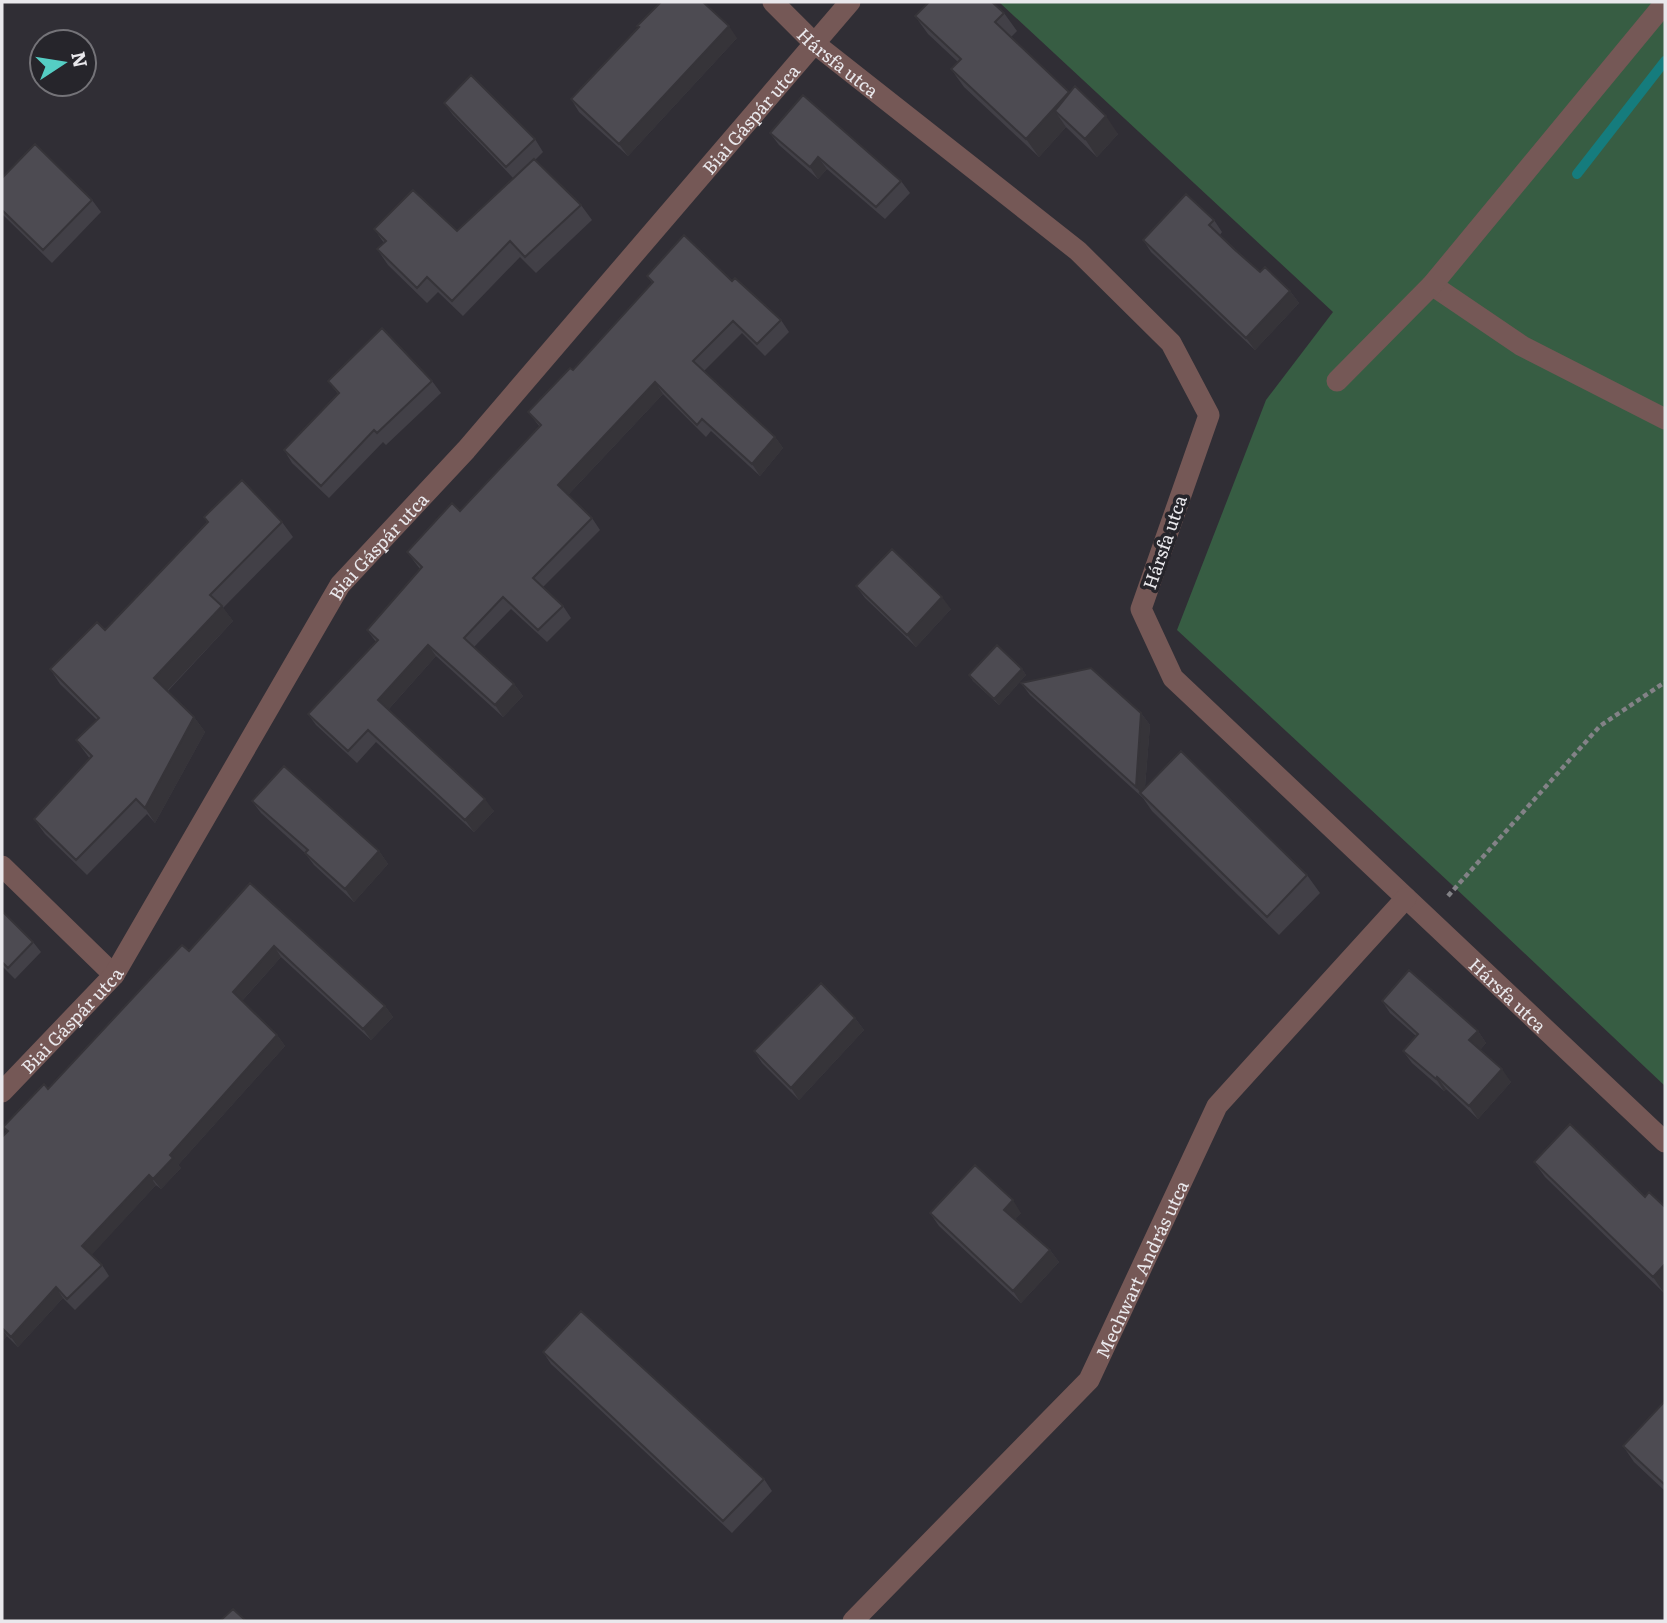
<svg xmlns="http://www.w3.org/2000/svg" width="1667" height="1623" viewBox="0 0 1667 1623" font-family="Literata,serif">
<rect width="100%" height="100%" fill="#302e35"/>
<path fill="#375d43" d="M999,2H1665V1086L1450,883L1177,630L1266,400L1333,312Z"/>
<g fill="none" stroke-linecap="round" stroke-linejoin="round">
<path stroke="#157c7d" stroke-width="10" d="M1577,174L1665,61"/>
<path stroke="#838287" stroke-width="4.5" stroke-dasharray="5 3.5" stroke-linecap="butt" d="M1448,896L1600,726L1665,682"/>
<g stroke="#755856" stroke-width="21">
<path id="s1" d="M773,2L814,43L1078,251L1171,343L1209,415L1141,609L1173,678L1665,1142"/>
<path d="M1432,285L1522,346L1665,419"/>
<path d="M1337,381L1432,285L1665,3"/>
<path d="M2,866L114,975"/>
<path id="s2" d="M2,1092L114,975L340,585L466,450L850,2"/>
<path id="s3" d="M853,1621L1089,1380L1217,1106L1406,898"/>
</g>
</g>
<path fill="#424047" d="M1004,13L1017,31L1011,37L1070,93L1118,134L1097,157L1066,127L1039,157L964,87L951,69L958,62L928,34L915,16Z
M737,38L628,156L579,112L571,99Z
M444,103L535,139L543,152L535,160L581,205L592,220L536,273L520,257L463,316L438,292L427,303L388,265L377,249L384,243L374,229L457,231L514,179L453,115Z
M770,133L901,181L910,193L885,219L827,169L818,179L779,145Z
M2,178L92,200L101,212L52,263L2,214Z
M1214,220L1222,232L1220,235L1260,272L1290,291L1299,303L1255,350L1151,252L1143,240Z
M647,276L732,281L781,320L789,332L765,356L742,333L704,371L775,437L783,448L760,476L711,431L706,437L663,394L568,495L592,518L600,530L543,587L563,606L571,618L547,642L511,609L474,647L514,684L523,696L503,717L436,656L388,710L494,811L474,832L376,742L357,763L316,725L308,714L376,642L367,630L420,569L407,552L460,511L540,427L528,412L573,370L652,283Z
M328,381H432L441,393L386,445L383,442L329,498L292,463L284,450L338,394Z
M204,517L282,522L293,537L223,608L233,621L168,691L194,717L205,732L155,823L147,814L87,875L45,834L34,819L90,759L76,740L97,720L60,684L50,669L105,630L207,522Z
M856,586L951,609L916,647L865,598Z
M1022,669L1026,675L999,705L973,681L969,675Z
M1021,683L1141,713L1150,725L1145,787L1307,875L1320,893L1279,935L1152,811L1143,798L1030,695Z
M252,801L379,851L388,864L354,902L314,865L305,853L261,813Z
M250,883L385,1006L393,1017L371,1040L281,957L242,1001L277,1035L285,1046L178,1165L181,1168L161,1189L156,1185L91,1255L102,1265L109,1276L75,1310L63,1298L18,1347L7,1336L2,1342V1137L7,1132L3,1127L48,1089L189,951Z
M2,911L33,942L41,952L15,979L2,966Z
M1382,1001L1478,1031L1486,1043L1480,1050L1511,1082L1478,1119L1446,1089L1444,1091L1412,1063L1403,1051L1416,1036L1390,1013Z
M855,1018L864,1030L799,1100L762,1063L754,1051Z
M1534,1162L1645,1197L1664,1293L1545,1177Z
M930,1213H1021L1015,1219L1050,1250L1059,1262L1021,1303L939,1226Z
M543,1352L764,1479L772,1491L732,1533L551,1364Z
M1665,1401V1491L1634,1462L1623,1446Z"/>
<path fill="#363439" d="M729,26L737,38L628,156L619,144Z
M1069,92L1055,111L1066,127L1039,157L1026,139Z
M1106,116L1118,134L1097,157L1085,139Z
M818,157L827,169L818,179L810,167Z
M1290,291L1299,303L1255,350L1246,338Z
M655,382L663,394L566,497L558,485Z
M775,437L783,448L760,476L752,464Z
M942,597L951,609L916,647L907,635Z
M222,606L233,621L165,693L154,678Z
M428,645L436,656L386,712L378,700Z
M1022,669L1026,675L999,705L994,699Z
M514,684L523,696L503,717L495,705Z
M1141,713L1150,725L1144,798L1136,787Z
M194,717L205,732L155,823L145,808Z
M485,799L494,811L474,832L465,820Z
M379,851L388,864L354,902L345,889Z
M274,946L281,957L240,1003L233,992Z
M385,1006L393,1017L371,1040L363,1029Z
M855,1018L864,1030L799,1100L791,1088Z
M1478,1031L1486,1043L1478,1052L1469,1040Z
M277,1035L285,1046L178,1165L181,1168L161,1189L153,1179L170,1155Z
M1502,1069L1511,1082L1478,1119L1469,1106Z
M1437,1077L1446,1089L1444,1091L1436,1079Z
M149,1175L156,1185L90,1257L82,1246Z
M1013,1200L1021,1213L1013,1222L1004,1210Z
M1050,1250L1059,1262L1021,1303L1013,1291Z
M1665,1264V1292L1664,1293L1653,1277Z
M56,1287L63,1298L18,1347L11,1337Z
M2,1329L7,1336L2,1342Z"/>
<path fill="#4d4b52" stroke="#363439" stroke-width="2" d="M661,2H703L729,26L619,144L571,99L639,27L637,26Z
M929,2H992L1004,13L995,22L1069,92L1026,139L951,69L961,59L915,16Z
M471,75L535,139L506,167L444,103Z
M1075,86L1106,116L1085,139L1055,111Z
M803,95L901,181L876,207L818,157L810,167L770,133Z
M35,144L92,200L43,250L2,210V178Z
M534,159L581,205L525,257L510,241L452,301L427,277L417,288L377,249L386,241L374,229L413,190L457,231Z
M1186,194L1214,220L1209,225L1234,249L1260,272L1265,267L1290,291L1246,338L1143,240Z
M684,235L732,281L735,278L781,320L757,344L733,321L693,361L775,437L752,464L702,419L697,425L655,382L558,485L592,518L533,578L563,606L538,630L503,597L464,638L514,684L495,705L428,645L378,700L485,799L465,820L368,730L348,751L308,714L378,640L367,630L422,567L407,552L452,503L460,511L541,425L528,412L570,368L573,370L653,282L647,276Z
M382,328L432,381L377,433L374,430L321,486L284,450L339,393L328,381Z
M242,480L282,522L210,595L222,606L154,678L194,717L145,808L136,799L76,860L34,819L92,756L76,740L99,718L50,669L97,622L105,630L208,522L204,517Z
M892,549L942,597L907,635L856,586Z
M997,645L1022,669L994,699L969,675Z
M1091,668L1141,713L1136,787L1021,683Z
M1181,751L1307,875L1267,917L1140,793Z
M284,766L379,851L345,889L305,853L308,850L252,801Z
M250,883L385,1006L363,1029L274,946L233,992L277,1035L170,1155L173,1158L153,1179L149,1175L82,1246L102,1265L67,1299L56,1287L11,1337L2,1328V1137L8,1131L3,1127L44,1084L48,1089L182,945L189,951Z
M2,911L33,942L8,968L2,962Z
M1409,970L1478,1031L1469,1040L1502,1069L1469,1106L1437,1077L1436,1079L1403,1051L1418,1034L1382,1001Z
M821,983L855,1018L791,1088L754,1051Z
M1570,1124L1645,1197L1649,1192L1665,1207V1264L1653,1277L1534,1162Z
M975,1165L1013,1200L1004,1210L1050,1250L1013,1291L930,1213Z
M581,1311L764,1479L723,1521L543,1352Z
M1665,1401V1485L1623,1446Z
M233,1609L246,1621H220Z"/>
<g text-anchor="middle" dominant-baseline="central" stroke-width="7" stroke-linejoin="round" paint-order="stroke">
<g font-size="18" fill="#e9e8ec" stroke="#26252b">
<text stroke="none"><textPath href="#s1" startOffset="89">Hársfa utca</textPath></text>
<text stroke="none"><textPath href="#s2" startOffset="1234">Biai Gáspár utca</textPath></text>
<text transform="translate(1164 542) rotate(-71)">Hársfa utca</text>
<text stroke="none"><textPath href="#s2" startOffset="667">Biai Gáspár utca</textPath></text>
<text stroke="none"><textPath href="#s1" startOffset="1349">Hársfa utca</textPath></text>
<text stroke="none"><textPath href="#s2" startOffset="100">Biai Gáspár utca</textPath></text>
<text stroke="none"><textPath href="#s3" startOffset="460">Mechwart András utca</textPath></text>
</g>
</g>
<rect width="1667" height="1623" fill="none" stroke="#e9e8ec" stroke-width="7"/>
<g transform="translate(63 63) rotate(78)"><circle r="33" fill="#26252b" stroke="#747378" stroke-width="2"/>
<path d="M0-5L12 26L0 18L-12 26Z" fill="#55cec4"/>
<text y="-10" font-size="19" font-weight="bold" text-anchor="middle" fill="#e9e8ec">N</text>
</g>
</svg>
